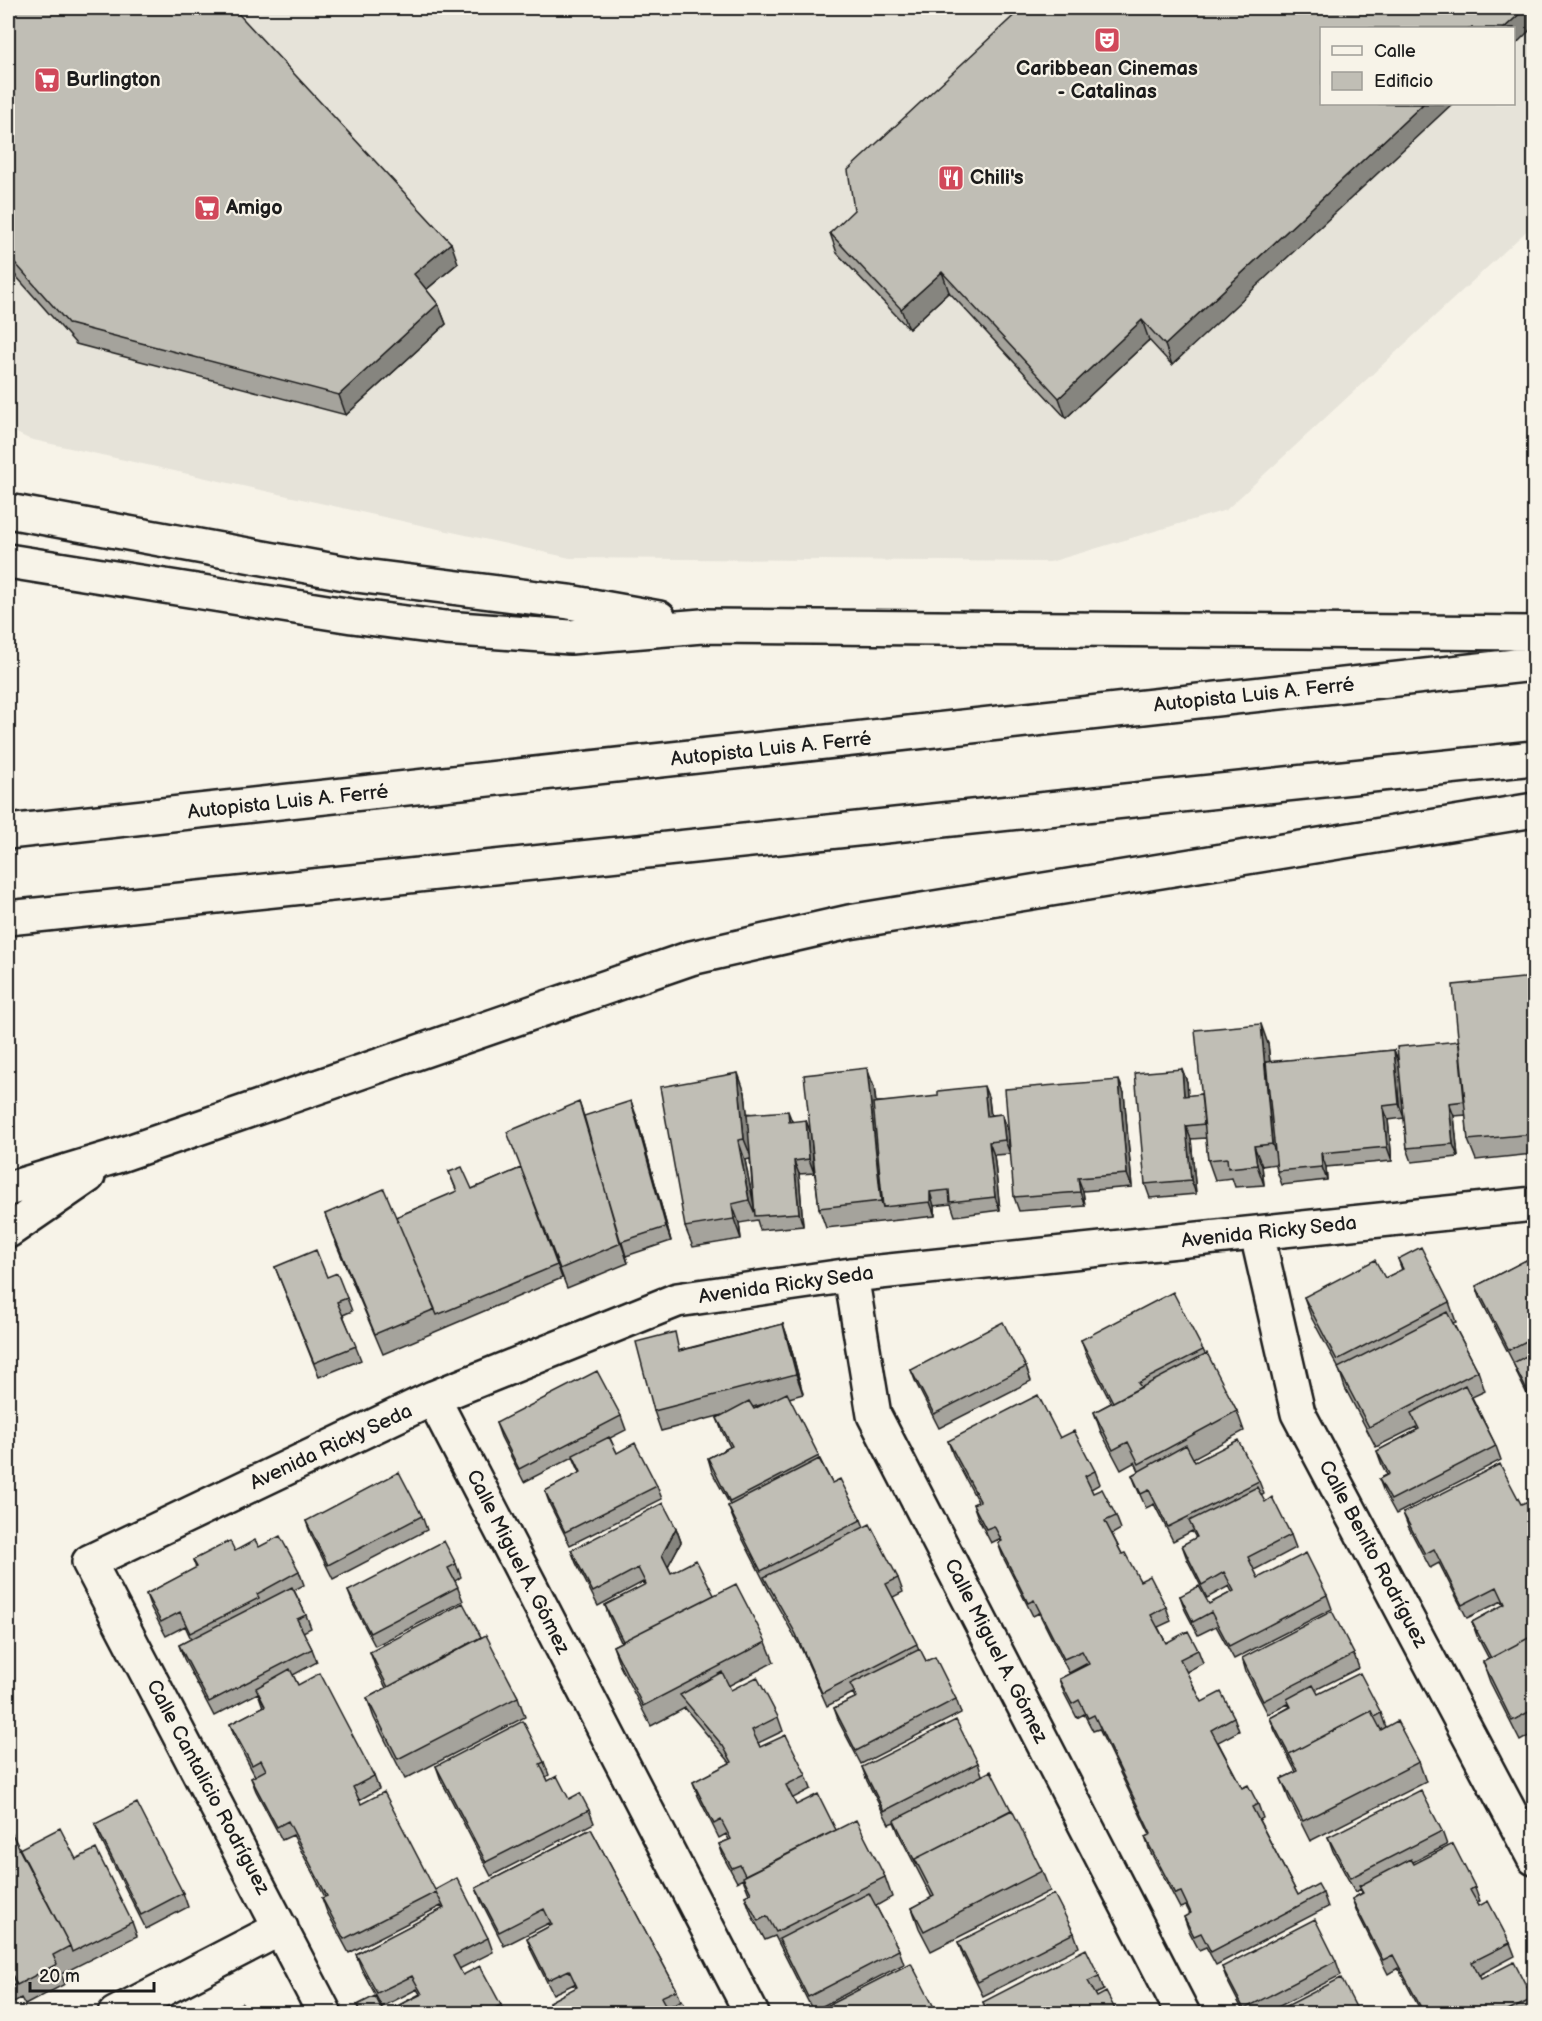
<svg xmlns="http://www.w3.org/2000/svg" width="1542" height="2021" viewBox="0 0 1542 2021" font-family="'Balsamiq Sans',sans-serif">
<rect width="100%" height="100%" fill="#f7f3e8"/>
<filter id="ink" filterUnits="userSpaceOnUse"><feTurbulence type="fractalNoise" baseFrequency=".0167" numOctaves="2"/><feDisplacementMap in="SourceGraphic" scale="12" xChannelSelector="R" yChannelSelector="G"/><feConvolveMatrix kernelMatrix="1 2 1 2 8 2 1 2 1" color-interpolation-filters="sRGB"/></filter>
<g filter="url(#ink)">
<path fill="#e6e3d9" fill-rule="evenodd" d="M8,8H1534V224L1226,510L1050,562L570,558L29,439L8,429ZM1322,28H1514V104H1322Z"/>
<g fill="none" stroke-linecap="round" stroke-linejoin="round">
<defs>
<path id="minor" d="M1257,1234L1298,1413L1534,1858
M851,1275L874,1415L1183,2014
M433,1398L752,2014
M115,2014L281,1928
M325,2014L89,1562L433,1398L677,1300L851,1275L1534,1204"/>
<path id="highway" d="M8,511L356,575L569,602L659,618
M8,561L352,616L445,628L570,637L702,626L1534,633
M8,832L1534,664
M8,918L1534,758
M8,1189L120,1155L691,958L849,922L1534,810
M8,1231L88,1176"/>
</defs>
<use href="#minor" stroke="#1c1c1c" stroke-width="38"/>
<use href="#highway" stroke="#1c1c1c" stroke-width="38"/>
<use href="#minor" stroke="#f7f3e8" stroke-width="33"/>
<use href="#highway" stroke="#f7f3e8" stroke-width="33"/>
</g>
<path fill="#a5a39c" stroke="#1c1c1c" stroke-width="1.5" fill-rule="evenodd" d="M8,8L458,263L426,290L438,304L446,324L346,415L76,344L8,267Z
M1534,8L1172,365L1149,340L1066,418L949,292L909,329L837,253L830,233Z
M1534,977V1154L1476,1160L1468,1140L1466,1115L1454,1116L1458,1157L1412,1162L1407,1148L1404,1118L1388,1120L1392,1161L1326,1167L1327,1180L1282,1185L1277,1171L1276,1164L1262,1166L1264,1185L1235,1187L1232,1178L1215,1180L1208,1160L1206,1138L1191,1139L1196,1194L1150,1198L1145,1184L1182,1069L1187,1082L1188,1096L1201,1094L1268,1044L1270,1062L1394,1050L1399,1063L1459,1041Z
M874,1087L876,1102L989,1099L991,1115L1002,1114L1007,1128L1010,1154L994,1155L1000,1210L955,1216L951,1204L934,1206L935,1216L826,1228L819,1208L811,1140L814,1173L799,1174L803,1226L760,1230L757,1220L739,1223L741,1239L693,1247L685,1227L745,1093L747,1113L792,1121L811,1133ZM750,1159L754,1209L745,1160Z
M1124,1093L1132,1187L1083,1191L1085,1206L1019,1211L1014,1197Z
M636,1115L671,1241L626,1256L628,1263L567,1288L546,1233L562,1278L383,1354L332,1234L325,1214L396,1217L457,1192L449,1172L472,1189L521,1168L586,1122Z
M1534,1256V1408L1518,1376L1513,1362L1481,1300L1476,1286Z
M1398,1259L1449,1302L1456,1322L1453,1323L1478,1371L1485,1391L1472,1397L1496,1446L1501,1460L1396,1514L1384,1492L1379,1479L1387,1475L1382,1465L1377,1451L1417,1430L1416,1427L1376,1447L1345,1388L1339,1369L1311,1317L1304,1297L1385,1278L1402,1270Z
M275,1267L327,1277L347,1298L352,1311L343,1315L361,1360L319,1377Z
M783,1324L790,1344L803,1394L789,1398L832,1483L861,1520L864,1527L898,1578L903,1592L893,1597L919,1649L926,1661L956,1699L961,1713L861,1764L839,1722L834,1708L855,1698L853,1693L827,1706L801,1648L769,1591L736,1526L728,1506L730,1505L712,1472L708,1458L730,1447L722,1431L717,1418L722,1415L661,1431L654,1411L681,1350ZM764,1404L754,1409L753,1407Z
M1081,1340L1203,1350L1237,1411L1244,1431L1193,1458L1195,1462L1259,1481L1264,1494L1261,1496L1265,1502L1291,1535L1296,1548L1254,1570L1258,1578L1327,1595L1332,1609L1234,1659L1216,1626L1198,1635L1185,1610L1180,1596L1209,1604L1232,1592L1229,1586L1207,1598L1187,1559L1182,1545L1196,1538L1192,1531L1173,1541L1154,1504L1146,1508L1137,1488L1132,1475L1139,1471L1135,1462L1121,1470L1101,1432L1094,1412L1111,1403L1086,1354Z
M1026,1367L1031,1381L939,1428L916,1383L911,1370Z
M621,1416L626,1430L610,1438L617,1453L657,1486L662,1499L570,1545L550,1505L545,1491L580,1473L573,1457L524,1482L501,1437L496,1423Z
M1060,1438L1095,1471L1100,1484L1091,1489L1093,1493L1116,1516L1121,1529L1112,1534L1122,1554L1140,1581L1166,1607L1171,1621L1158,1627L1166,1643L1198,1650L1203,1663L1186,1672L1202,1702L1234,1717L1239,1731L1218,1742L1242,1788L1258,1804L1263,1818L1259,1820L1298,1895L1323,1893L1328,1907L1216,1965L1206,1947L1199,1950L1189,1931L1184,1917L1190,1914L1186,1906L1180,1908L1150,1851L1145,1837L1150,1835L1099,1729L1093,1731L1084,1714L1077,1718L1064,1693L1059,1679L1087,1665L1086,1664L1069,1673L1039,1613L1033,1616L1003,1557L998,1543L1001,1542L999,1539L991,1543L978,1518L973,1504L978,1502L953,1455L948,1441Z
M1521,1504L1534,1518V1733L1520,1741L1490,1682L1483,1662L1489,1659L1477,1636L1472,1622L1504,1605L1502,1601L1467,1618L1439,1563L1430,1568L1408,1526L1403,1513Z
M422,1516L427,1530L333,1579L311,1535L306,1521Z
M676,1528L681,1542L668,1566L671,1573L714,1595L766,1642L774,1662L728,1686L731,1690L778,1717L783,1731L758,1743L760,1747L806,1775L811,1789L793,1798L796,1805L836,1830L885,1877L892,1897L876,1906L899,1950L904,1964L813,2011L775,1936L765,1940L752,1916L745,1896L749,1894L743,1879L737,1882L724,1858L719,1844L729,1840L726,1834L719,1838L698,1796L693,1782L730,1763L728,1760L685,1708L651,1726L620,1666L613,1646L621,1642L610,1619L605,1605L645,1585L643,1582L598,1606L576,1563L571,1550Z
M259,1547L299,1571L304,1585L294,1590L306,1615L311,1628L303,1632L312,1649L317,1662L293,1675L298,1685L374,1776L379,1789L359,1800L361,1804L435,1890L488,1938L493,1952L459,1969L463,1975L501,2005L504,2013H360L357,2005L384,2013L420,1994L417,1989L382,2007L361,1968L356,1954L443,1909L441,1906L349,1953L327,1912L322,1898L325,1897L293,1835L282,1840L256,1791L251,1778L255,1776L235,1738L230,1724L263,1707L258,1693L214,1716L184,1659L179,1645L191,1639L185,1626L166,1636L151,1608L146,1594L196,1568L193,1560L235,1551Z
M456,1564L461,1577L455,1581L463,1601L375,1646L353,1604L348,1591Z
M481,1637L518,1697L525,1717L405,1779L374,1718L367,1698L386,1688L375,1666L370,1652Z
M1354,1654L1359,1668L1315,1690L1318,1694L1381,1713L1386,1727L1419,1762L1426,1782L1310,1841L1289,1799L1281,1779L1296,1772L1275,1731L1270,1718L1290,1707L1288,1704L1268,1714L1246,1672L1242,1658Z
M544,1762L549,1775L546,1777L548,1781L569,1799L589,1810L594,1823L491,1876L441,1780L436,1766Z
M978,1763L982,1775L1042,1871L1050,1891L931,1951L919,1928L912,1908L932,1898L899,1834L894,1822L889,1824L867,1781L862,1767Z
M95,1824L183,1893L188,1907L146,1929L100,1838Z
M8,1826L19,1849L76,1859L132,1922L137,1936L61,1974L65,1984L25,2005L21,1998L8,2005Z
M591,1829L677,1990L681,2001L689,2013H553L549,2002L576,1988L574,1984L553,1994L532,1952L527,1938L550,1926L549,1923L504,1946L481,1901L476,1888Z
M1442,1831L1447,1845L1413,1862L1414,1864L1475,1887L1480,1901L1477,1903L1479,1906L1510,1943L1515,1956L1479,1975L1481,1979L1534,2013H1422L1398,1968L1388,1974L1357,1912L1352,1899L1362,1893L1361,1889L1355,1892L1333,1851L1328,1837Z
M1074,1933L1079,1947L983,1996L963,1956L958,1942Z
M1336,1961L1341,1975L1266,2013H1244L1227,1980L1222,1967Z
M1099,1976L1104,1990L1095,1994L1097,1997L1117,2013H987L983,2002Z"/>
<path fill="#86857f" stroke="#1c1c1c" stroke-width="1.5" d="M1526,8H1534V26L1514,46V28H1504Z
M1423,104H1452L1172,365L1165,345Z
M451,243L458,263L421,294L414,274Z
M942,272L949,292L909,329L901,309Z
M438,304L446,324L346,415L339,395Z
M1142,320L1149,340L1066,418L1059,398Z
M1261,1024L1268,1044L1280,1164L1272,1144Z
M1394,1050L1399,1063L1404,1118L1399,1104Z
M867,1068L874,1087L887,1207H883L881,1201Z
M1182,1069L1187,1082L1189,1110L1184,1096Z
M738,1073L745,1093L752,1159L744,1139Z
M1119,1080L1124,1093L1132,1187L1127,1174Z
M984,1086L989,1099L992,1130L987,1116Z
M631,1101L636,1115L671,1241L666,1227Z
M579,1102L586,1122L628,1263L621,1243Z
M1449,1103L1454,1116L1458,1157L1453,1144Z
M1383,1106L1388,1120L1392,1161L1387,1147Z
M788,1111L793,1124L789,1122Z
M1002,1114L1007,1128L1010,1154L1005,1140Z
M806,1120L811,1134L814,1173L809,1159Z
M1186,1126L1191,1139L1196,1194L1191,1180Z
M738,1140L745,1160L756,1216L749,1200Z
M989,1142L994,1155L1000,1210L995,1197Z
M1254,1146L1262,1166L1264,1185L1257,1165Z
M1321,1153L1326,1167L1327,1180L1322,1167Z
M794,1161L799,1174L803,1226L799,1213Z
M1078,1178L1083,1191L1085,1206L1080,1192Z
M930,1192L934,1206L935,1216L930,1202Z
M732,1204L739,1223L741,1239L734,1219Z
M783,1324L790,1344L803,1394L796,1374Z
M676,1528L681,1542L667,1568L662,1555Z"/>
<path fill="#c0beb5" stroke="#1c1c1c" stroke-width="1.5" d="M8,8H233L451,243L414,274L438,304L339,395L69,324L8,255Z
M1022,8H1526L1504,28H1322V104H1423L1165,345L1142,320L1059,398L942,272L901,309L830,233L854,210L848,170Z
M1534,977V1134L1468,1140L1453,985Z
M1261,1024L1272,1144L1254,1146L1257,1165L1228,1168L1227,1158L1208,1160L1195,1030Z
M1459,1041L1465,1101L1449,1103L1453,1144L1407,1148L1397,1047Z
M1394,1050L1399,1104L1383,1106L1387,1147L1321,1153L1322,1167L1277,1171L1266,1062Z
M867,1068L881,1201L819,1208L804,1075Z
M1182,1069L1184,1096L1201,1094L1204,1124L1186,1126L1191,1180L1145,1184L1135,1073Z
M738,1073L744,1139L738,1140L749,1200L732,1204L734,1219L685,1227L660,1087Z
M1119,1080L1127,1174L1078,1178L1080,1192L1014,1197L1005,1089Z
M984,1086L987,1116L1002,1114L1005,1140L989,1142L995,1197L950,1202L949,1190L930,1192V1202L883,1207L873,1103L938,1096V1091Z
M631,1101L666,1227L620,1242L584,1116Z
M579,1102L621,1243L560,1269L507,1132Z
M788,1111L789,1122L806,1120L809,1159L794,1161L799,1213L755,1216L747,1114Z
M462,1167L472,1189L521,1168L557,1265L437,1315L396,1217L457,1191L449,1172Z
M384,1189L435,1309L375,1334L325,1214Z
M1421,1247L1449,1302L1337,1360L1304,1297L1375,1260L1385,1278L1403,1269L1398,1259Z
M316,1250L327,1277L337,1273L347,1298L337,1302L356,1346L314,1363L275,1267Z
M1534,1256V1337L1509,1350L1476,1286Z
M1173,1292L1203,1350L1138,1383L1141,1387L1113,1402L1081,1340Z
M1447,1312L1478,1371L1369,1427L1338,1368Z
M1003,1322L1026,1367L934,1414L911,1370Z
M783,1324L796,1374L654,1411L636,1342L675,1332L679,1351Z
M1534,1352V1404L1513,1363Z
M1207,1353L1237,1411L1139,1464L1128,1442L1113,1450L1094,1412Z
M597,1371L621,1416L519,1469L496,1423Z
M1465,1385L1496,1446L1391,1500L1379,1479L1389,1474L1377,1451L1419,1429L1411,1413Z
M787,1393L819,1456L730,1502L708,1458L732,1446L717,1418L749,1401L754,1409Z
M1038,1395L1060,1438L1074,1431L1095,1471L1085,1476L1093,1493L1102,1489L1116,1516L1105,1521L1122,1554L1125,1553L1140,1581L1150,1576L1166,1607L1151,1615L1166,1643L1188,1631L1198,1650L1180,1659L1202,1702L1221,1692L1234,1717L1211,1730L1242,1788L1248,1785L1258,1804L1252,1807L1298,1895L1318,1884L1323,1893L1211,1952L1201,1933L1194,1936L1184,1917L1191,1913L1181,1892L1175,1894L1145,1837L1151,1834L1094,1715L1088,1718L1079,1700L1072,1704L1059,1679L1089,1664L1082,1651L1064,1659L1034,1600L1028,1603L998,1543L1002,1541L994,1526L986,1529L973,1504L980,1501L948,1441Z
M609,1437L617,1453L635,1443L657,1486L565,1532L545,1491L581,1472L573,1455Z
M1238,1440L1259,1481L1168,1527L1149,1490L1141,1494L1132,1475L1186,1445L1195,1462Z
M819,1459L832,1483L840,1479L861,1520L761,1571L728,1506Z
M1500,1464L1521,1504L1526,1502L1534,1518V1573L1533,1574L1534,1577V1635L1491,1658L1472,1622L1505,1604L1497,1587L1462,1605L1434,1549L1425,1554L1403,1513Z
M399,1472L422,1516L328,1565L306,1521Z
M1257,1487L1265,1502L1272,1497L1291,1535L1248,1557L1258,1578L1306,1553L1327,1595L1229,1646L1211,1612L1193,1622L1180,1596L1199,1586L1209,1604L1234,1591L1224,1572L1202,1585L1182,1545L1197,1537L1189,1521Z
M663,1503L676,1528L662,1555L671,1573L696,1560L714,1595L623,1641L605,1605L646,1584L638,1568L593,1592L571,1550Z
M870,1524L898,1578L886,1584L917,1644L822,1693L796,1634L764,1577Z
M280,1536L299,1571L257,1594L259,1598L190,1633L180,1612L161,1622L146,1594L197,1567L193,1560L230,1541L235,1551L255,1540L259,1547Z
M444,1541L456,1564L448,1568L458,1587L370,1633L348,1591Z
M736,1584L766,1642L643,1706L613,1646Z
M292,1587L306,1615L297,1619L312,1649L209,1702L179,1645Z
M463,1603L481,1637L388,1687L370,1652Z
M1332,1611L1354,1654L1263,1701L1242,1658Z
M486,1635L518,1697L398,1759L367,1698Z
M1534,1635V1709L1512,1721L1483,1662Z
M920,1649L926,1661L935,1657L956,1699L856,1751L834,1708L857,1697L850,1684Z
M290,1669L298,1685L320,1673L343,1717L374,1776L353,1787L361,1804L384,1792L435,1890L457,1878L488,1938L453,1956L463,1975L480,1966L501,2005L485,2013H361L357,2005L375,1996L384,2013L422,1994L412,1976L377,1993L356,1954L444,1908L436,1892L344,1939L322,1898L327,1896L288,1821L277,1827L251,1778L266,1770L261,1760L252,1765L230,1724L265,1706L256,1688Z
M722,1672L731,1690L757,1677L778,1717L752,1730L760,1747L786,1735L806,1775L786,1785L796,1805L818,1794L836,1830L745,1875L740,1865L732,1868L719,1844L731,1839L721,1820L714,1824L693,1782L732,1762L723,1746L680,1695Z
M1360,1673L1381,1713L1374,1717L1371,1711L1289,1754L1292,1760L1270,1718L1291,1707L1287,1699L1313,1685L1318,1694Z
M1371,1711L1381,1730L1397,1721L1419,1762L1303,1821L1281,1779L1298,1771L1289,1754Z
M956,1720L978,1763L884,1811L862,1767Z
M523,1721L544,1762L540,1764L548,1781L557,1776L569,1799L580,1793L589,1810L486,1862L436,1766Z
M991,1771L1011,1810L915,1859L917,1865L894,1820Z
M1421,1790L1442,1831L1350,1878L1328,1837Z
M137,1803L183,1893L141,1915L95,1824Z
M1012,1810L1042,1871L924,1931L912,1908L934,1896L915,1859Z
M856,1820L885,1877L776,1932L767,1916L758,1921L745,1896L751,1893L743,1877Z
M8,1826L70,1946L53,1955L57,1964L17,1985L8,1966Z
M60,1828L76,1859L96,1849L132,1922L72,1952L70,1946L19,1849Z
M591,1829L677,1990L661,1997L667,2008L682,2000L689,2013H555L549,2002L577,1987L569,1970L548,1980L527,1938L552,1925L544,1909L499,1932L476,1888Z
M1453,1844L1475,1887L1470,1890L1479,1906L1488,1901L1510,1943L1472,1962L1481,1979L1514,1962L1533,1999L1504,2013H1424L1393,1955L1383,1960L1352,1899L1363,1893L1359,1886L1411,1859L1414,1864Z
M869,1893L899,1950L808,1997L779,1939Z
M1054,1894L1074,1933L978,1982L958,1942Z
M1315,1919L1336,1961L1244,2009L1222,1967Z
M1086,1949L1099,1976L1088,1981L1097,1997L1106,1992L1117,2013H989L983,2002Z
M911,1963L937,2013H813Z
M8,1968L16,1984L8,1989Z
M1341,1978L1359,2013H1273Z
M1534,1998V2013H1504Z
M242,2003L247,2013H223Z"/>
</g>
<defs>
<symbol id="theatre-square" viewBox="-11 -11 22 22"><rect x="-9" y="-9" width="18" height="18" rx="4" fill="#d1495b" stroke="#f7f3e8"/><path d="M-5-5.5Q0-4 5-5.5V0Q5 5 0 6Q-5 5-5 0ZM-3.3-2.5H-1v1.5H-3.3ZM1-2.5H3.3v1.5H1ZM-2.8 1Q0 5.5 2.8 1Z" fill="#fff"/></symbol>
<symbol id="supermarket-square" viewBox="-11 -11 22 22"><rect x="-9" y="-9" width="18" height="18" rx="4" fill="#d1495b" stroke="#f7f3e8"/><path d="M-6-5.5h2.5l.6 2H6L4.5 2H-2.5L-4.4-4H-6ZM-1.5 3.2a1.3 1.3 0 1 0 .1 0ZM3 3.2a1.3 1.3 0 1 0 .1 0Z" fill="#fff"/></symbol>
<symbol id="restaurant-square" viewBox="-11 -11 22 22"><rect x="-9" y="-9" width="18" height="18" rx="4" fill="#d1495b" stroke="#f7f3e8"/><path d="M-5-6h1v4h1v-4h1v4h1v-4h1v5L-1.5 .5V6h-2V.5L-5-1ZM5-6V6H3V1.5H1.5Q1.5-4 5-6Z" fill="#fff"/></symbol>
</defs>
<g fill-rule="evenodd">
<use href="#theatre-square" x="1092" y="25" width="30" height="30"/>
<use href="#supermarket-square" x="32" y="65" width="30" height="30"/>
<use href="#restaurant-square" x="936" y="163" width="30" height="30"/>
<use href="#supermarket-square" x="192" y="193" width="30" height="30"/>
</g>
<g text-anchor="middle" dominant-baseline="central" stroke-width="4.5" stroke-linejoin="round" paint-order="stroke">
<g font-size="20" font-weight="bold" fill="#1c1c1c" stroke="#f7f3e8" text-anchor="start">
<text x="1107" y="69" text-anchor="middle">Caribbean Cinemas<tspan x="1107" dy="23">- Catalinas</tspan></text>
<text x="66" y="80">Burlington</text>
<text x="970" y="178">Chili's</text>
<text x="226" y="208">Amigo</text>
</g>
<g font-size="20" fill="#1c1c1c" stroke="#f7f3e8">
<text transform="translate(1254 695) rotate(-6)">Autopista Luis A. Ferré</text>
<text transform="translate(771 749) rotate(-6)">Autopista Luis A. Ferré</text>
<text transform="translate(288 802) rotate(-6)">Autopista Luis A. Ferré</text>
<text transform="translate(1269 1232) rotate(-6)">Avenida Ricky Seda</text>
<text transform="translate(786 1285) rotate(-8)">Avenida Ricky Seda</text>
<text transform="translate(331 1447) rotate(-25)">Avenida Ricky Seda</text>
<text transform="translate(1373 1554) rotate(62)">Calle Benito Rodríguez</text>
<text transform="translate(518 1562) rotate(63)">Calle Miguel A. Gómez</text>
<text transform="translate(996 1651) rotate(63)">Calle Miguel A. Gómez</text>
<text transform="translate(208 1787) rotate(62)">Calle Cantalicio Rodríguez</text>
</g>
</g>
<rect width="1542" height="2021" fill="none" stroke="#f7f3e8" stroke-width="30"/>
<rect x="15" y="15" width="1512" height="1991" fill="none" stroke="#1c1c1c" stroke-width="2" filter="url(#ink)"/>
<rect x="1320" y="27" width="195" height="78" fill="#f7f3e8" stroke="#9f9d96" stroke-width="1.5"/>
<rect x="1332" y="46" width="30" height="9" fill="#f7f3e8" stroke="#9f9d96" stroke-width="1.5"/>
<text x="1374" y="57" font-size="18" fill="#1c1c1c">Calle</text>
<rect x="1332" y="72" width="30" height="18" fill="#c0beb5" stroke="#9f9d96" stroke-width="1.5"/>
<text x="1374" y="87" font-size="18" fill="#1c1c1c">Edificio</text>
<path d="M30 1982v9h124v-9" fill="none" stroke="#1c1c1c" stroke-width="3"/>
<text x="39" y="1982" font-size="18" fill="#1c1c1c" stroke="#f7f3e8" stroke-width="4.5" paint-order="stroke">20 m</text>
</svg>
